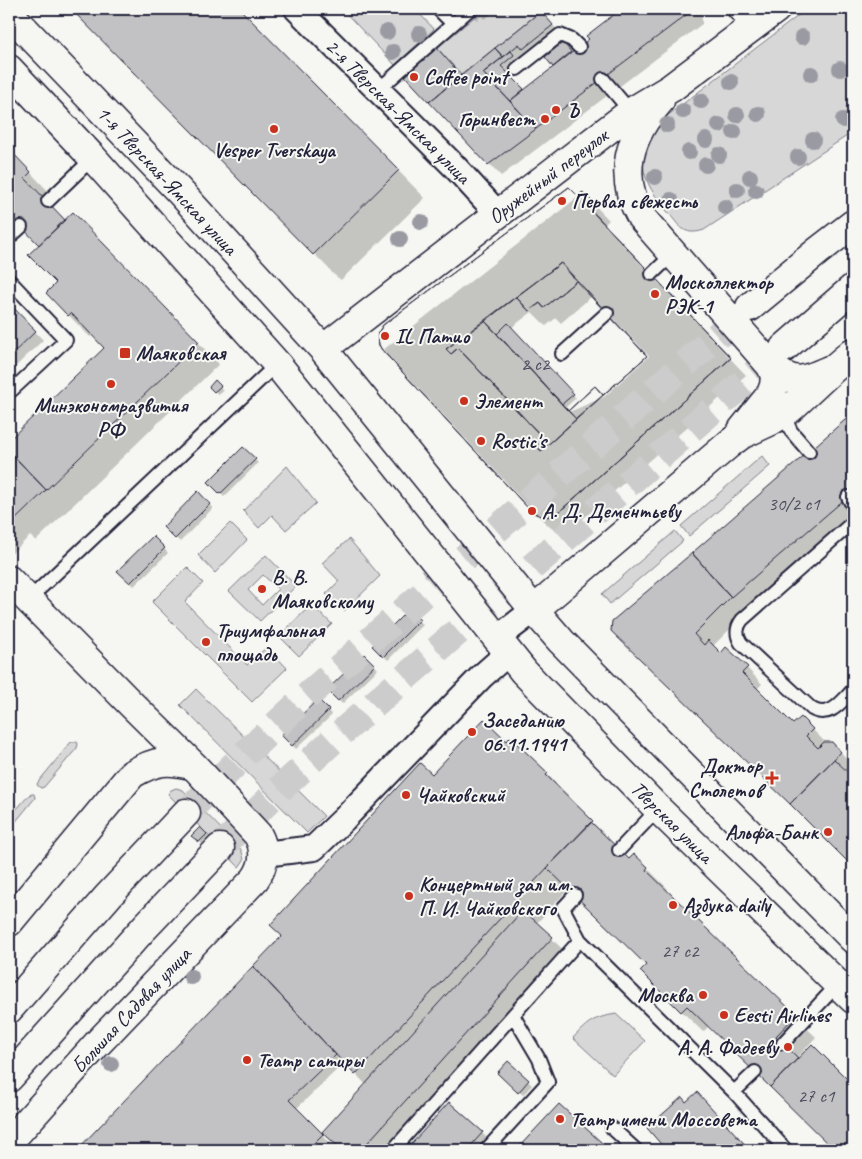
<svg xmlns="http://www.w3.org/2000/svg" width="862" height="1159" viewBox="0 0 862 1159" font-family="Caveat,sans-serif">
<rect width="100%" height="100%" fill="#f6f6f2"/>
<filter id="ink" filterUnits="userSpaceOnUse"><feTurbulence type="fractalNoise" baseFrequency=".02" numOctaves="2"/><feDisplacementMap in="SourceGraphic" scale="10" xChannelSelector="R" yChannelSelector="G"/><feConvolveMatrix kernelMatrix="1 2 1 2 8 2 1 2 1" color-interpolation-filters="sRGB"/></filter>
<g filter="url(#ink)">
<path fill="#d7d7d7" stroke="#7c7c89" fill-rule="evenodd" d="M342,9H415L434,29L395,65Z
M484,9H539L541,11L461,75L437,48Z
M807,9H853V132L704,230C683,237 679,225 667,211C648,188 634,166 651,137C656,129 660,122 667,116Z
M762,456L770,466L689,536L681,526Z
M287,466L316,503L286,530L272,515L259,528L243,511Z
M230,523L247,540L215,573L198,555Z
M675,531L683,541L610,604L602,594Z
M349,539L380,576L344,611L326,594L339,581L322,563Z
M266,555L296,586L260,621L229,591ZM263,575L278,589L262,605L248,590Z
M187,567L203,583L185,602L247,665L267,647L287,668L252,702L152,602Z
M311,605L332,624L299,656L279,636Z
M196,689L324,816L307,833L180,705Z
M71,742H77L78,744L77,748L44,787L41,788L38,786L37,784L39,781Z
M176,788L183,790L240,848L242,852L244,860L239,867L168,794L171,790Z
M32,794H34L35,798L9,830V818L29,795Z
M616,1014L645,1041L613,1075L573,1038C589,1021 593,1018 616,1014Z"/>
<path fill="#0003" fill-rule="evenodd" d="M73,9H239L425,198L341,280L333,274L330,270Z
M466,9H489L488,10L491,14L485,19L481,16L477,20Z
M624,9H697L702,15V24L501,176L407,76L441,53L462,77L549,20L560,34L532,56L527,52L510,65L514,69L508,75L524,91L555,67L546,57L567,47L572,54L591,39L587,36Z
M9,150L51,194L45,200L66,221L94,235L219,364L36,541L30,536L9,556V442L106,348L93,334L90,337L47,293L58,283L41,245L21,225L9,236Z
M583,193L609,220L604,225L746,375L575,526L569,531L560,532L551,528L528,506L383,350ZM592,296L649,356L604,397L569,412L565,408L576,398L511,328L532,312L546,326L556,318L561,323Z
M9,304L43,340L11,371L9,369Z
M215,382L223,390L219,395L211,387Z
M853,415V531L754,617L748,611L713,646L721,655L726,649L747,668L762,684L756,690L793,726L801,718L826,743H832L853,765V771L849,775L853,779V865L629,647Z
M243,448L258,463L224,497L209,482Z
M198,493L213,508L180,542L164,527Z
M153,537L168,553L134,586L119,571Z
M409,611L423,625L388,660L374,646Z
M364,655L378,669L342,704L329,690Z
M318,701L332,715L296,749L283,735Z
M507,742L547,774L568,795L567,797L613,843L612,844L629,861L647,868L668,889L666,892L816,1037L797,1058L799,1059L812,1046L853,1087V1150H836L709,1026L703,1032L663,993L648,966L569,888L536,924L573,959L401,1150H342L324,1132L366,1085L345,1062L296,1109L330,1143L323,1150H78L284,936L432,776Z
M200,829L210,838L203,845L193,836Z
M508,1063L532,1085L523,1095L498,1073Z
M686,1103L708,1106L749,1150H668L649,1128Z
M449,1104L482,1133L499,1150H408Z
M559,1105L608,1150H518Z"/>
<path fill="#c2c2c4" stroke="#22223b" fill-rule="evenodd" d="M71,9H240L399,170L313,255Z
M621,9H690V12L536,129L510,101L579,47L589,39L586,36Z
M541,11L553,25L523,49L519,44L503,57L495,48Z
M563,42L571,52L553,67L545,57Z
M437,48L461,75L429,102L405,76Z
M495,48L503,57L483,73L536,129L488,165L429,102Z
M511,51L514,55L501,66L524,89L510,101L483,73Z
M9,149L31,172L25,178L65,220L39,245L9,214Z
M569,187L578,196L583,192L595,204L590,209L731,358L560,511L553,516L543,517L534,513L527,507L465,440L382,350L379,345L378,338V333L383,325ZM576,281L647,356L603,395L595,386L568,411L485,321L516,297L529,311L540,303L544,308Z
M569,187L578,196L583,192L595,204L590,209L731,358L560,511L553,516L543,517L534,513L527,507L465,440L382,350L379,345L378,338V333L383,325ZM561,263L647,356L541,451L537,446L544,439L458,348L451,354L446,349Z
M73,212L199,342L46,490L9,451V440L104,348L71,313L68,316L46,293L56,283L28,255Z
M561,263L576,281L544,308L540,303L529,311L516,297Z
M9,303L36,331L9,357Z
M485,321L576,419L541,451L537,446L544,439L458,348L451,354L446,349Z
M508,323L574,394L562,404L497,334Z
M215,380L221,386L214,392L209,387Z
M595,386L603,395L576,419L568,411Z
M853,413V492L731,597L692,553Z
M243,447L256,459L220,494L208,482Z
M9,451L46,490L14,521L9,516Z
M198,491L210,504L175,539L163,527Z
M153,536L165,548L130,583L117,571Z
M692,553L731,597L694,634L704,645L708,640L721,653L726,647L748,667L742,673L793,724L801,717L813,729L806,736L818,748L824,742H832L841,752L790,804L611,631L612,621Z
M409,609L420,620L383,657L372,646Z
M364,654L375,665L338,701L327,690Z
M318,699L329,710L292,746L281,735Z
M484,719L507,741L510,737L548,773L546,775L593,821L547,868L355,1075L253,966L282,936L270,925L332,858L420,763L432,774Z
M834,759L853,777V867L790,804Z
M591,822L629,859L634,854L648,867L646,870L796,1015L776,1036L798,1058L770,1087L687,1006L681,1012L640,971L646,965L547,868Z
M200,827L207,834L199,842L191,836Z
M523,910L553,937L361,1150H342L322,1132Z
M253,966L336,1055L289,1100L323,1134L307,1150H77Z
M812,1044L853,1085V1150H834L770,1087Z
M508,1061L529,1080L518,1093L497,1073Z
M697,1092L750,1150H666L647,1128L682,1097L686,1102Z
M449,1102L483,1132L467,1150H406Z
M559,1104L591,1133L610,1150H516Z"/>
<g fill="none" stroke-linecap="round" stroke-linejoin="round">
<path stroke="#cccccd" stroke-width="28" stroke-dasharray="28 14" stroke-linecap="butt" d="M186,813L245,754L306,697L750,307
M220,848L279,790L340,734L784,348"/>
<defs>
<path id="lane" d="M438,9L453,24
M517,69L560,35L572,40L579,47
M603,79L631,112
M378,90L470,9
M48,201L93,158
M9,238L21,227
M652,274L673,254
M9,280L66,340L11,391L9,388
M562,354L607,313
M783,413L791,431L809,452
M848,497L853,506
M853,522L742,620C736,628 736,635 741,643L812,709C830,719 841,702 853,690
M28,600L277,364
M619,850L658,809
M575,895L563,908L580,940
M783,1043L838,984
M734,1092L755,1072
M612,1128L636,1150
M393,1150L513,1015
M486,1150L548,1082L539,1059L513,1015L580,940L734,1092L786,1150"/>
<path id="street" d="M297,9L455,167L498,214
M740,9L756,24
M496,639L534,610
M264,854L314,848L344,819L482,676L508,653"/>
<path id="secondary" d="M9,580L132,705L194,766L258,835C266,850 265,865 255,879L97,1044L9,1142
M9,922L132,774C156,760 168,759 194,766"/>
<path id="primary" d="M9,13L181,193L323,349L534,610L561,641L853,939
M9,69L93,158L277,364L524,672L658,809L853,999
M660,101C629,136 617,175 641,217L771,366C794,386 804,381 829,370
M750,307L818,251L853,224
M784,348L853,288
M323,349L498,214L631,112L671,88L776,9
M742,430L771,394L774,386L775,376L771,366
M534,610L729,444L741,435L771,421L791,408L833,369L853,352
M9,1009L109,895L186,813
M9,1078L144,928L220,848"/>
</defs>
<use href="#lane" stroke="#22223b" stroke-width="16"/>
<use href="#street" stroke="#22223b" stroke-width="28"/>
<use href="#secondary" stroke="#22223b" stroke-width="31"/>
<use href="#primary" stroke="#22223b" stroke-width="31"/>
<use href="#lane" stroke="#f6f6f2" stroke-width="12"/>
<use href="#street" stroke="#f6f6f2" stroke-width="24"/>
<use href="#secondary" stroke="#f6f6f2" stroke-width="28"/>
<use href="#primary" stroke="#f6f6f2" stroke-width="28"/>
</g>
<g fill="#9a9aa3">
<circle cx="387" cy="32" r="8"/>
<circle cx="419" cy="34" r="8"/>
<circle cx="802" cy="37" r="8"/>
<circle cx="393" cy="52" r="8"/>
<circle cx="840" cy="69" r="8"/>
<circle cx="811" cy="74" r="8"/>
<circle cx="731" cy="82" r="8"/>
<circle cx="701" cy="101" r="8"/>
<circle cx="683" cy="111" r="8"/>
<circle cx="758" cy="114" r="8"/>
<circle cx="737" cy="115" r="8"/>
<circle cx="843" cy="120" r="8"/>
<circle cx="667" cy="125" r="8"/>
<circle cx="719" cy="125" r="8"/>
<circle cx="734" cy="132" r="8"/>
<circle cx="706" cy="140" r="8"/>
<circle cx="813" cy="140" r="8"/>
<circle cx="689" cy="152" r="8"/>
<circle cx="719" cy="155" r="8"/>
<circle cx="798" cy="157" r="8"/>
<circle cx="706" cy="165" r="8"/>
<circle cx="655" cy="177" r="8"/>
<circle cx="750" cy="177" r="8"/>
<circle cx="737" cy="190" r="8"/>
<circle cx="756" cy="191" r="8"/>
<circle cx="671" cy="200" r="8"/>
<circle cx="725" cy="207" r="8"/>
<circle cx="421" cy="222" r="8"/>
<circle cx="400" cy="239" r="8"/>
<circle cx="191" cy="977" r="8"/>
<circle cx="111" cy="1064" r="8"/>
</g>
</g>
<g fill="#c8321e" stroke="#f6f6f2" stroke-width="2">
<circle cx="414" cy="77" r="5"/>
<circle cx="556" cy="110" r="5"/>
<circle cx="545" cy="119" r="5"/>
<circle cx="274" cy="129" r="5"/>
<circle cx="562" cy="201" r="5"/>
<circle cx="655" cy="294" r="5"/>
<circle cx="385" cy="336" r="5"/>
<rect x="119" y="347" width="12" height="12" rx="2.5"/>
<circle cx="111" cy="384" r="5"/>
<circle cx="464" cy="401" r="5"/>
<circle cx="481" cy="441" r="5"/>
<circle cx="532" cy="511" r="5"/>
<circle cx="262" cy="589" r="5"/>
<circle cx="206" cy="642" r="5"/>
<circle cx="472" cy="732" r="5"/>
<path d="M769.5 770.5h5v5h5v5h-5v5h-5v-5h-5v-5h5z"/>
<circle cx="406" cy="795" r="5"/>
<circle cx="828" cy="832" r="5"/>
<circle cx="409" cy="896" r="5"/>
<circle cx="673" cy="905" r="5"/>
<circle cx="703" cy="995" r="5"/>
<circle cx="724" cy="1015" r="5"/>
<circle cx="788" cy="1047" r="5"/>
<circle cx="247" cy="1060" r="5"/>
<circle cx="560" cy="1119" r="5"/>
</g>
<g text-anchor="middle" dominant-baseline="central" stroke-width="4" stroke-linejoin="round" paint-order="stroke">
<g font-size="19" fill="#4a4a5d">
<text x="535" y="364">2 с2</text>
<text x="794" y="504">30/2 с1</text>
<text x="680" y="951">27 с2</text>
<text x="816" y="1096">27 с1</text>
</g>
<g font-size="21" font-weight="bold" fill="#22223b" stroke="#f6f6f2" text-anchor="start">
<text x="424" y="77">Coffee point</text>
<text x="566" y="110">Ъ</text>
<text x="535" y="119" text-anchor="end">Горинвест</text>
<text x="274" y="150" text-anchor="middle">Vesper Tverskaya</text>
<text x="572" y="201">Первая свежесть</text>
<text x="665" y="282">Москоллектор<tspan x="665" dy="24">РЭК-1</tspan></text>
<text x="395" y="336">IL Патио</text>
<text x="136" y="353">Маяковская</text>
<text x="474" y="401">Элемент</text>
<text x="111" y="405" text-anchor="middle">Минэкономразвития<tspan x="111" dy="24">РФ</tspan></text>
<text x="491" y="441">Rostic's</text>
<text x="542" y="511">А. Д. Дементьеву</text>
<text x="272" y="577">В. В.<tspan x="272" dy="24">Маяковскому</tspan></text>
<text x="216" y="630">Триумфальная<tspan x="216" dy="24">площадь</tspan></text>
<text x="482" y="720">Заседанию<tspan x="482" dy="24">06.11.1941</tspan></text>
<text x="762" y="766" text-anchor="end">Доктор<tspan x="762" dy="24">Столетов</tspan></text>
<text x="416" y="795">Чайковский</text>
<text x="818" y="832" text-anchor="end">Альфа-Банк</text>
<text x="419" y="884">Концертный зал им.<tspan x="419" dy="24">П. И. Чайковского</tspan></text>
<text x="683" y="905">Азбука daily</text>
<text x="693" y="995" text-anchor="end">Москва</text>
<text x="734" y="1015">Eesti Аirlines</text>
<text x="778" y="1047" text-anchor="end">А. А. Фадееву</text>
<text x="257" y="1060">Театр сатиры</text>
<text x="570" y="1119">Театр имени Моссовета</text>
</g>
<g font-size="21" fill="#22223b" stroke="#f6f6f2">
<text transform="translate(398 111) rotate(45)">2-я Тверская-Ямская улица</text>
<text transform="translate(548 176) rotate(-37)">Оружейный переулок</text>
<text transform="translate(167 180) rotate(47)">1-я Тверская-Ямская улица</text>
<text transform="translate(672 822) rotate(45)">Тверская улица</text>
<text transform="translate(131 1010) rotate(-47)">Большая Садовая улица</text>
</g>
</g>
<rect width="862" height="1159" fill="none" stroke="#f6f6f2" stroke-width="30"/>
<rect x="15" y="15" width="832" height="1129" fill="none" stroke="#22223b" stroke-width="2" filter="url(#ink)"/>
</svg>
